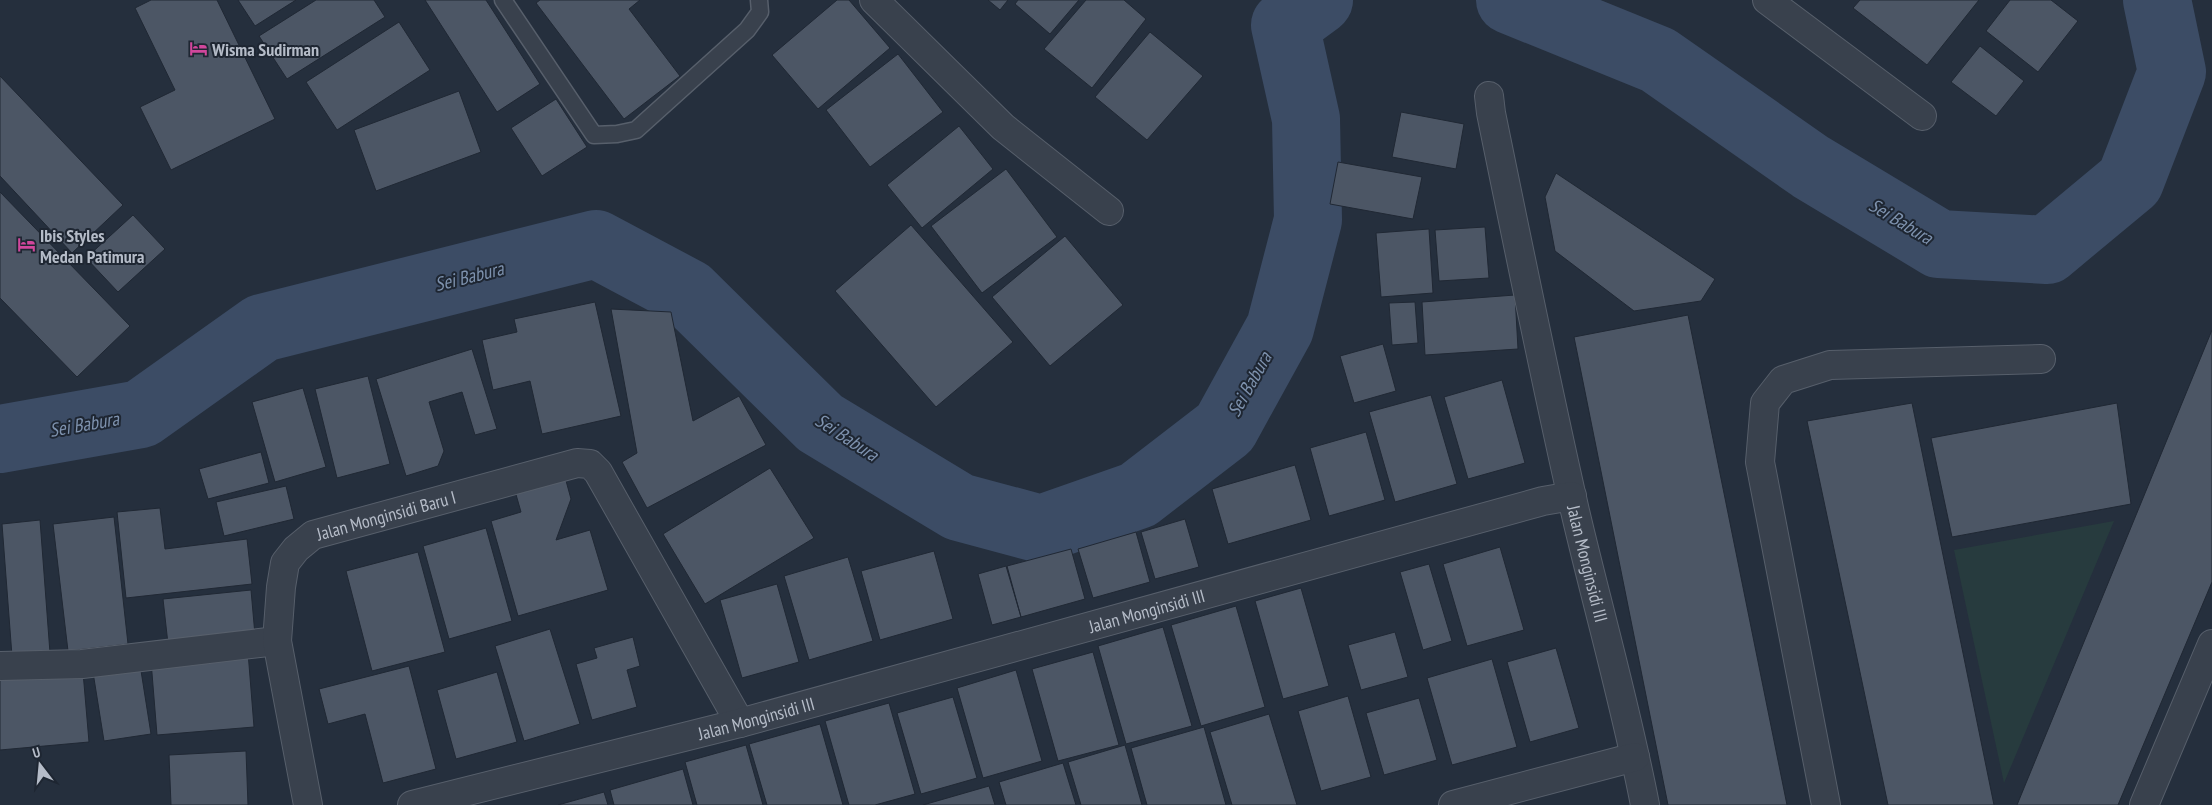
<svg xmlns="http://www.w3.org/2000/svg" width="2212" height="805" viewBox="0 0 2212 805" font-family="'PT Sans Narrow',sans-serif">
<rect width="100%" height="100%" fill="#252f3d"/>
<path fill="#273b3e" d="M2114,521L2004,783L1954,550Z"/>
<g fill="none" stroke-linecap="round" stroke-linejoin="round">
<path stroke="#3c4c65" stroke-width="68" d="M1510,0L1658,60L1811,167L1939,244L2047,250L2130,181L2172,72L2157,0
M0,439L141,414L262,328L596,244L688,293L820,423L959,507L1041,529L1138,495L1225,428L1280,328L1308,220L1306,119L1285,25L1319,0"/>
</g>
<path fill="#4c5665" stroke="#202834" d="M151,0H217L275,119L171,170L140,107L175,90L135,8Z
M238,0H296L255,26Z
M316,0H374L385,17L287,79L259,36Z
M425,0H486L540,84L497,112Z
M540,0H640L629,9L680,76L624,119L536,3Z
M837,0H849L890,48L818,109L772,55Z
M988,0H1008L1000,10Z
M1018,0H1079L1050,34L1015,4Z
M1086,0H1124L1146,19L1092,88L1044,49Z
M1860,0H1979L1927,65L1853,8Z
M2010,0H2051L2078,21L2038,72L1986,31Z
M399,22L430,70L337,130L306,82Z
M1150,32L1203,76L1147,140L1095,97Z
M1980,46L2024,81L1996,116L1951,82Z
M898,54L943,112L870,167L826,110Z
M0,76L123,205L72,253L0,176Z
M459,91L481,152L376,191L354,130Z
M556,99L587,147L542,176L511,128Z
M1401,112L1464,124L1456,169L1392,157Z
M959,126L993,169L922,228L887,185Z
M1338,162L1422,177L1413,219L1330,204Z
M1006,169L1057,237L982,293L931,226Z
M1556,173L1715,279L1701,301L1634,311L1555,251L1545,197Z
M0,192L130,326L77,377L0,298Z
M133,215L165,249L118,292L86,258Z
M911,225L1013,342L936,407L835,291Z
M1485,227L1489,278L1439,281L1435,230Z
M1429,229L1433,293L1381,297L1376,233Z
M1065,236L1123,305L1050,366L992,297Z
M1515,295L1518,349L1425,355L1422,302Z
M595,302L621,416L542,434L530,381L493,390L482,340L517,332L514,319Z
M1415,302L1418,343L1392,345L1389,303Z
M611,309L671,312L693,421L739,396L766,445L647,508L622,462L637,453Z
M1688,315L1787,805H1668L1574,337Z
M2212,330V582L2118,805H2017Z
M1383,344L1396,391L1354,403L1340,356Z
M472,349L497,429L475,435L462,392L429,402L444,451L438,466L406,476L376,379Z
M368,376L390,464L337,478L315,389Z
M1502,380L1525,463L1468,479L1444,397Z
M303,388L326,467L275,482L252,402Z
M1431,395L1457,484L1395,502L1369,412Z
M1912,403L1994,805H1888L1807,421Z
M2117,403L2131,504L1952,537L1931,438Z
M1366,432L1385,500L1329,516L1310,448Z
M261,452L269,483L208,499L199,469Z
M1295,465L1311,520L1228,544L1212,489Z
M770,468L814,538L705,604L663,534Z
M565,477L571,499L556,540L590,530L608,590L518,616L491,521L521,512L515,491Z
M286,486L294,519L224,536L216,502Z
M160,508L165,549L247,539L252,584L126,598L117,512Z
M114,517L128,644L68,651L53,524Z
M1185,519L1199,567L1155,579L1141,532Z
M40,520L50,653L12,656L2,524Z
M486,528L512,621L449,639L423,546Z
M1136,532L1150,582L1093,598L1078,549Z
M1500,547L1524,630L1467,646L1443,564Z
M1071,549L1085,599L1021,617L1007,566Z
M934,551L953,619L880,640L861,571Z
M418,552L445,652L372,671L346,571Z
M848,557L873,641L809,660L784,576Z
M1429,564L1452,641L1423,650L1400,572Z
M1006,566L1021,617L992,625L978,574Z
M777,584L799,662L742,678L720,600Z
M1301,588L1329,686L1283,699L1255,601Z
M251,590L255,635L168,644L163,599Z
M1236,606L1265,707L1201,726L1171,625Z
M1163,627L1192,726L1126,744L1098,646Z
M550,629L580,724L524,741L495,646Z
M1395,632L1408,677L1361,690L1348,645Z
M633,637L640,666L627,670L637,707L592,720L576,664L597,658L594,648Z
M1556,648L1579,728L1530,742L1507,662Z
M248,652L254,727L157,735L151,661Z
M1093,652L1119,745L1058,761L1032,669Z
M139,658L151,734L104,741L92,666Z
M1492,659L1517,747L1452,765L1427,678Z
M409,666L436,769L383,783L365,714L328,724L319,689Z
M1016,670L1042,761L983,778L957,688Z
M83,672L89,742L0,750V679Z
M497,672L517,742L456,759L437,690Z
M1348,696L1371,777L1321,791L1298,711Z
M953,697L977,778L921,794L897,713Z
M1419,698L1437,760L1384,775L1366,713Z
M889,703L915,794L875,805H849L825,721Z
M1269,714L1297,805H1232L1210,732Z
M820,724L843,805H767L749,744Z
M1204,727L1226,805H1147L1131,748Z
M746,745L763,805H697L685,762Z
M1125,745L1142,805H1081L1068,762Z
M246,751L248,805H171L169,755Z
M1063,763L1076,805H1006L999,782Z
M683,769L693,805H614L610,790Z
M989,786L995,805H923Z
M604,792L608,805H558Z"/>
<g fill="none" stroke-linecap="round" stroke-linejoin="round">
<defs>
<path id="service" d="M503,0L594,135L617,134L636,130L747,30L760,12L759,0"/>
<g id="minor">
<path d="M874,0L1003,127L1109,211"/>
<path d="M1767,0L1922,116"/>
<path id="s1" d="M1489,96L1491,113C1518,246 1545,379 1575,511C1598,609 1626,706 1645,805"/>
<path d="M1,666L82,664L277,641"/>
<path id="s2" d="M308,805L277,641L281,587L285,563L296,549L313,535L577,463L590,464L598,472L740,723"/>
<path id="s3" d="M412,805L740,723L1543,501L1572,496"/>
<path d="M1453,805L1635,757"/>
<path d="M1826,805L1760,462L1765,403L1783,380L1830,365L2041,359"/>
<path d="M2144,805L2212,644"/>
</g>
</defs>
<use href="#service" stroke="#575f6b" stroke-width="19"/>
<use href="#minor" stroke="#575f6b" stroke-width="30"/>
<use href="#service" stroke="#39414d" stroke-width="16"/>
<use href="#minor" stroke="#39414d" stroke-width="28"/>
</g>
<defs>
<symbol id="hotel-bare" viewBox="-9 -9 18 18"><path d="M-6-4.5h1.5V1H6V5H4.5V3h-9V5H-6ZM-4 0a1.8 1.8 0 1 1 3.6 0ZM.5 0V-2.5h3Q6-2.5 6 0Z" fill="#d1479c" stroke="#1e2632" stroke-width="2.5" paint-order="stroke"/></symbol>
</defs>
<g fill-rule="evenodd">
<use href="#hotel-bare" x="186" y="36" width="25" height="25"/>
<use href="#hotel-bare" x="14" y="232" width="25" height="25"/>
</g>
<g text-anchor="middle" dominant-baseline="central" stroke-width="4" stroke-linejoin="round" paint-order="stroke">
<g font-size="18" font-weight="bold" fill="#b5bcc8" stroke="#1e2632" text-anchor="start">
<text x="212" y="49">Wisma Sudirman</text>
<text x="40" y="235">Ibis Styles<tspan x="40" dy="21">Medan Patimura</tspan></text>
</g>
<g font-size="18" fill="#b5bcc8" stroke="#1e2632">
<text stroke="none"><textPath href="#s2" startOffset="361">Jalan Monginsidi Baru I</textPath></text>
<text stroke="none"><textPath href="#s1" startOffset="478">Jalan Monginsidi III</textPath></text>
<text stroke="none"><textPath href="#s3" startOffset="760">Jalan Monginsidi III</textPath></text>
<text stroke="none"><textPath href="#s3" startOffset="355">Jalan Monginsidi III</textPath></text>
</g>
<g font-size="19" font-style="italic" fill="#7e92ae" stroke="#1e2632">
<text transform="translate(1901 221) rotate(31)">Sei Babura</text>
<text transform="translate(469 276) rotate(-14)">Sei Babura</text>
<text transform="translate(1249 384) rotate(-61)">Sei Babura</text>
<text transform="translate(84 424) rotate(-10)">Sei Babura</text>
<text transform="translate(847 437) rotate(33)">Sei Babura</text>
</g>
</g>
<g transform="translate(40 765) rotate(344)" stroke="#1e2632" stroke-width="4" paint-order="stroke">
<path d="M0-4L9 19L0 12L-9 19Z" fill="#b5bcc8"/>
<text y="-8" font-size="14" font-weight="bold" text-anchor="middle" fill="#b5bcc8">U</text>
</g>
</svg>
